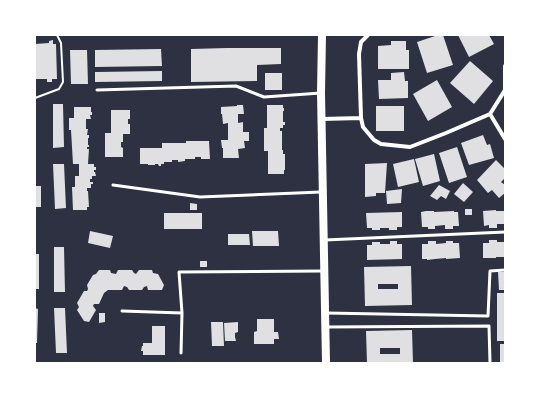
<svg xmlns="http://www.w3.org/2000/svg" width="540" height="398" viewBox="0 0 540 398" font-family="'Public Sans',sans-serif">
<rect width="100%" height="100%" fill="#2d3142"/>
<path fill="#e0e0e3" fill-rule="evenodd" d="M438,35H443L453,65L427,73L417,42Z
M458,35H489L494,44L469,57Z
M53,40V44H56L57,79H52V82H47V79H35V44L49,43V41Z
M391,41H406V50H409V69H378V46L391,45Z
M227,48H281V64L257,65V81L191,82V49Z
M161,49L162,66L95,67V50Z
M70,50H87L88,84H71Z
M470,61L493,81L474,104L450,83Z
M162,71V81L95,82V72Z
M404,72L405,81H408V98L379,99L378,80H391V73Z
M265,73H282V90H265Z
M437,80L452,107L428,121L413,94Z
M53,104H63L64,147L53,148Z
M237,105H243L244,114H238V123L243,122V132H249V141H244L245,148L238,149L239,158H223V148H222L221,140H228V123L223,124L222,114H221V107L237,106Z
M267,105H283V108H284V111H283V122H285V125H283V128H280V131H282V150H283V154H285V170H284V174H268V151H264V128H267Z
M376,106H404V131H376Z
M74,107H91V112H92V115H90L91,119H86V129H88L87,135H89V138H88V145H89V147H87V149H89L88,164H94V167H96V170H94V172H95L96,176H92V179H90V182H93V184H91V188H87V191H88L89,207H87V210H73L72,187H75V176H79V164H73L71,130H69V118H74Z
M111,110H130V119H128V124H130V134H123V142H121V147L123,148V157H105V133H111Z
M483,135L487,145L490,144L494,158L469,165L461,143Z
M186,141H209L210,159H201V157H195V159H185V161L178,162V160H172V162H164V164H161V166H159L158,164H155V165H148V164H140V148H162V143H186Z
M457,147L467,177L449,183L439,153Z
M434,154L440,181L423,186L415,159Z
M414,159L419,182L398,187L393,164Z
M496,160L505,169V178L501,182L505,185V193L499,198L492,190L488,193L477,180Z
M387,163L385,193H376V196L365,197V164Z
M53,164H64L66,208L55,209Z
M463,183L473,192L464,202L454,194Z
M439,185L450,191L446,199L441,196L437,200L430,196Z
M35,186H41V207H35Z
M402,189L401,203L387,204L386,191Z
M190,203L197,204V210H190Z
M465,209H472V215H465Z
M496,210V211H505V224H497V228H489V225L484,226L483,211Z
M426,211H434V212L454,211V212H458L459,226H453V229H445V225L435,226V229H428V227H422L421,212Z
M402,212V227H397V230H389V228H380V230H372V228H367L366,213Z
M164,213H202V229H164Z
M90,231L113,236L110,248L88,243Z
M252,231H278L279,246H253Z
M228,234H249L250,245H228Z
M489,240H497V242H505V257H496V258H483V243H489Z
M390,241H397V244H402V259L367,260V245H372V242H380V244H390Z
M428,241H436V244L446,243V241H453V243H459L460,258L446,259V258L435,259L427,260V259H422V244H428Z
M54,247H64L65,292H54Z
M35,254H39V289H35Z
M200,261H207V267H200Z
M411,266L412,305L365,306L364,267ZM378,284H398V289H378Z
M99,270H110L111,273L116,274L118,270H132L134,273L136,274L139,270H152L153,273L158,274L164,285L162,290H148L147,286L144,287L142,290H129L127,287L124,286L122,290H108L104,293L99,304H94L93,306L96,310L89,322L84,321L77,310L79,307L77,303L84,291H87L88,289L87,285L93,275L96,274Z
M498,272H505V290H499Z
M497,293H505V341H497Z
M35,308L38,309L37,343H35Z
M54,308H65L67,353H56Z
M99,313H105V322L99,323Z
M257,319H274V332H278L279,339H274V344H254V332L257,331Z
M211,322H223L224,346H212Z
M238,322V332L235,333V337L236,341H225L224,323Z
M152,326H165V355H143V351H141L142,346H143V343H152Z
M412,330L413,363H367L366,331ZM380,348H400V354H380Z
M500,344H505V362H500Z"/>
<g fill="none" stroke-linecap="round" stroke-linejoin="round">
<path stroke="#fff" stroke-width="2" d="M35,98L59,89L63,82L61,43L57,35"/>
<path stroke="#fff" stroke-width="3" d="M97,90L236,86L264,97L321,93
M113,185L200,197L321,192
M325,240L505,232
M122,311L182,313L179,272L323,271
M326,313L488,316L490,271L505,270
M326,327L489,326L490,363
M181,353L182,313"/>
<path stroke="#fff" stroke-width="4" d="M368,35L361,42L359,54L361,118L363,127L374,140L381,144L410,147L446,133L490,114L505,90V66
M490,114L505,139
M322,119L361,118"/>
<path stroke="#fff" stroke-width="8" d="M322,35L321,93L326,363"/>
</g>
<rect width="540" height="398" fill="none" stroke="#ffffff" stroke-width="72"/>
</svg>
